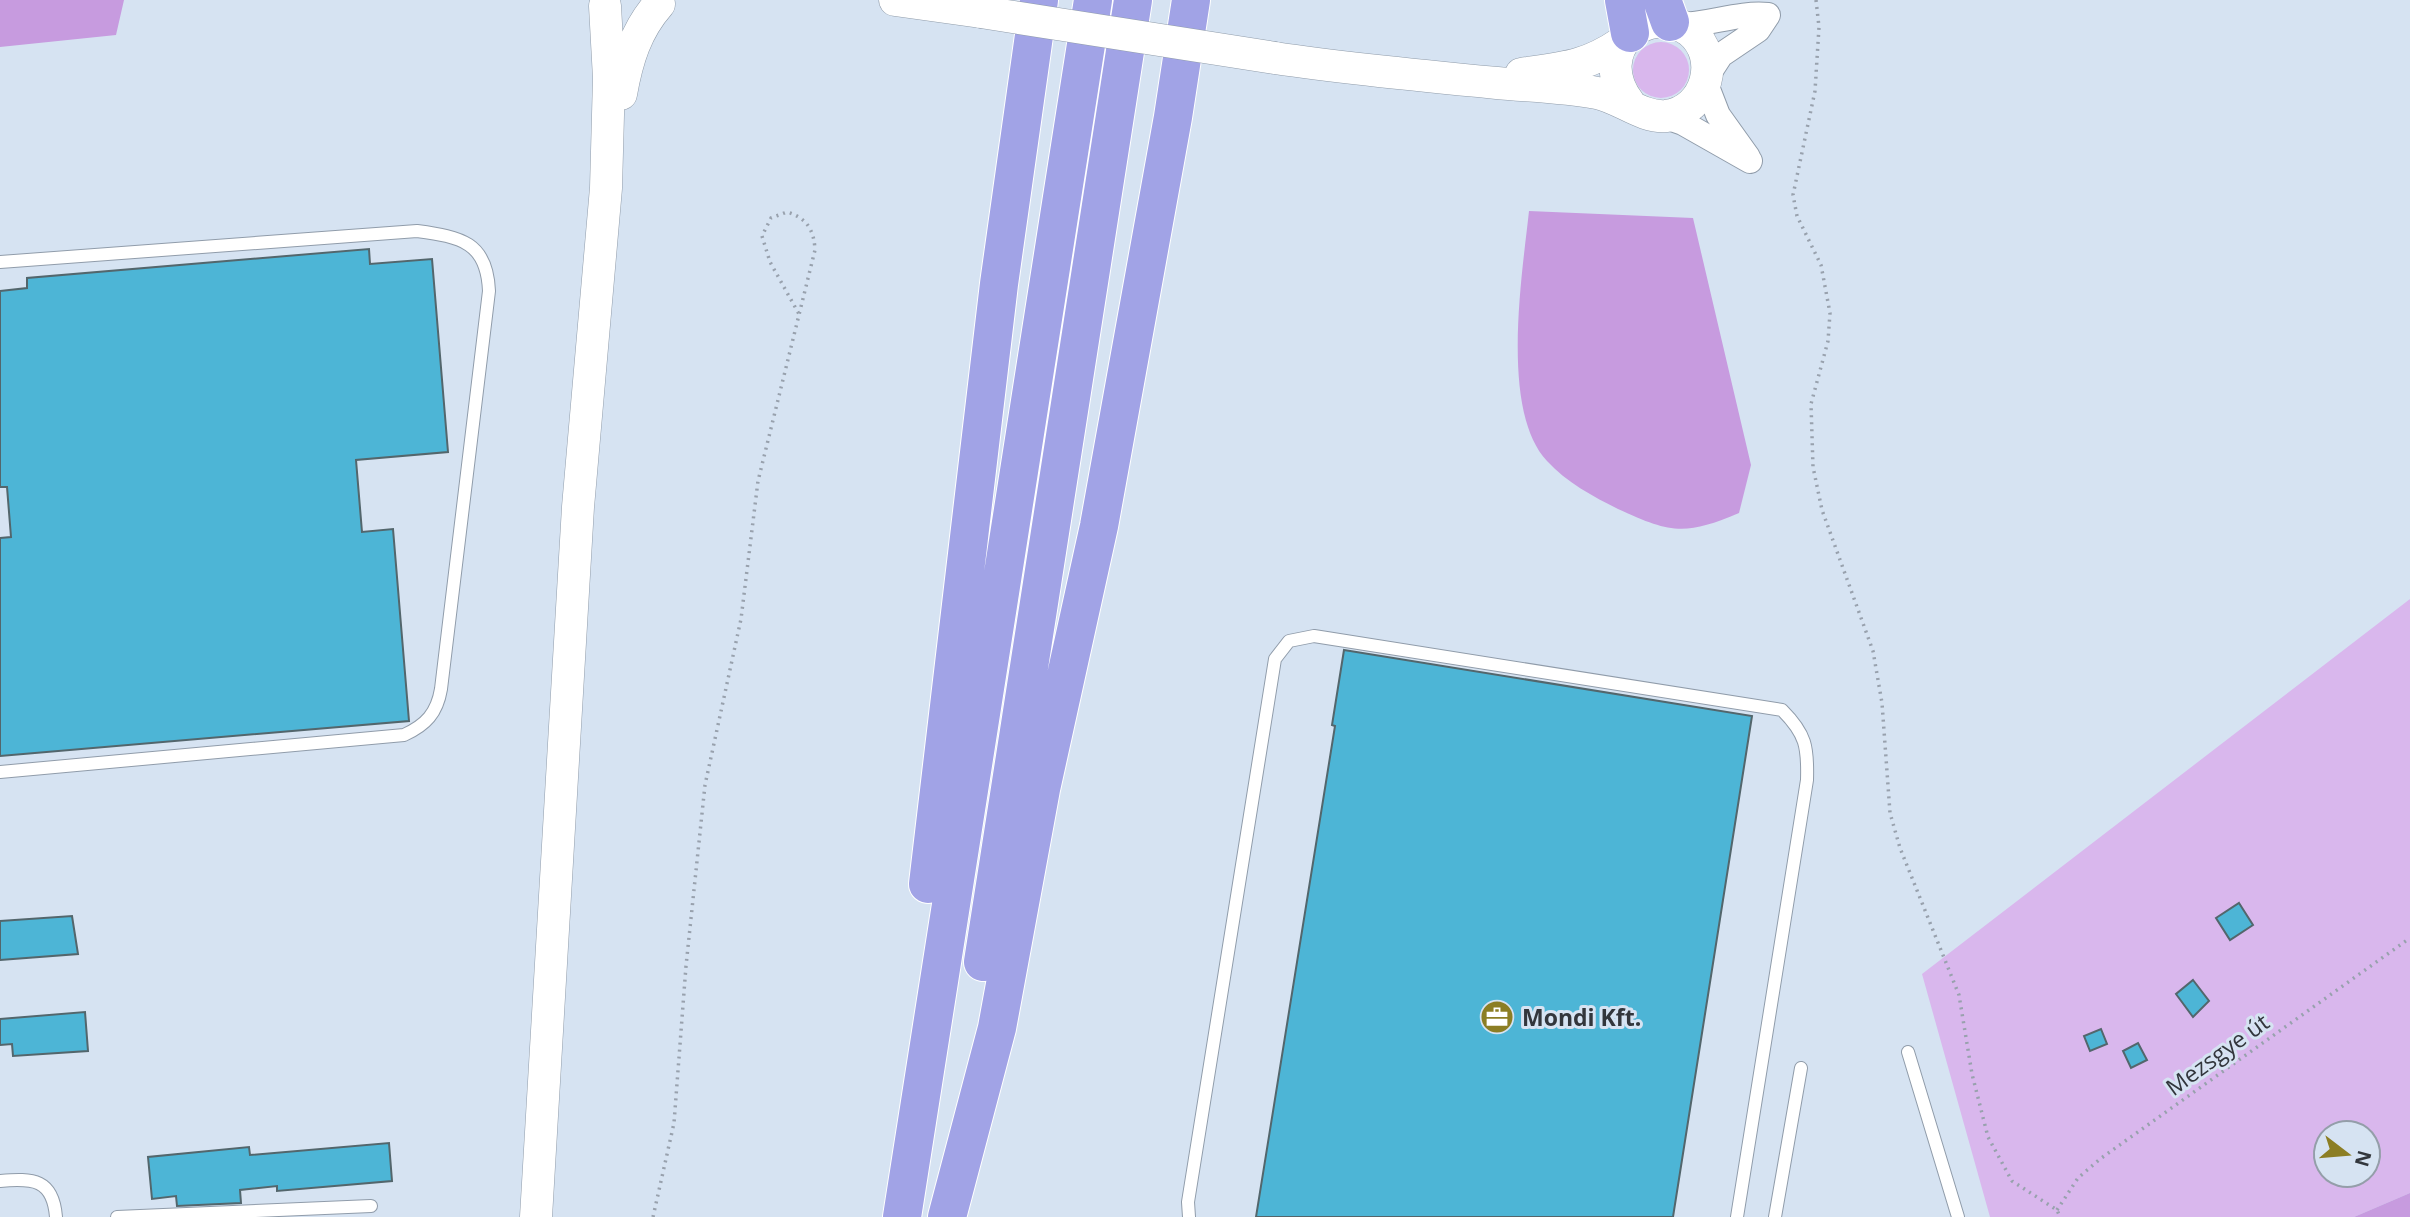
<svg xmlns="http://www.w3.org/2000/svg" width="2410" height="1217" viewBox="0 0 2410 1217" font-family="'Open Sans',sans-serif">
<rect width="100%" height="100%" fill="#d6e3f2"/>
<path fill="#d9b7ed" fill-rule="evenodd" d="M1633 70a28 28 0 1 1 56 0a28 28 0 1 1-56 0Z
M2410,599V1193L2354,1217H1990L1922,974ZM2326,1133H2368V1175H2326Z"/>
<path fill="#c79bdf" d="M0,0H124L116,35L0,47Z
M1529,211L1693,218L1751,465L1739,513C1685,536 1670,533 1618,509C1594,497 1566,482 1547,461C1500,411 1522,276 1529,211Z
M2410,1193V1217H2354Z"/>
<path fill="#4db5d6" stroke="#53666c" stroke-width="2" d="M369,249L370,264L432,259L448,452L356,460L362,532L393,529L409,721L0,756V538L11,537L7,487H0V291L27,288V278Z
M1344,650L1752,716L1673,1217H1256L1335,726L1332,725Z
M2239,903L2253,925L2230,940L2216,918Z
M72,916L78,954L0,960V921Z
M2193,980L2209,1001L2193,1017L2176,994Z
M85,1012L88,1051L13,1056L12,1044L0,1045V1019Z
M2101,1029L2107,1044L2090,1051L2084,1036Z
M2138,1043L2147,1060L2131,1068L2123,1051Z
M389,1143L392,1181L277,1191V1186L240,1190L241,1203L177,1206L176,1196L152,1199L148,1157L249,1147L250,1155Z"/>
<g fill="none" stroke-linecap="round" stroke-linejoin="round">
<defs>
<path id="service" d="M0,262L417,231C461,237 487,242 489,291L441,689C437,713 426,725 404,735L0,772
M1908,1052L1958,1217
M0,1181C33,1178 53,1179 56,1217
M117,1217L371,1206
M1189,1217L1188,1202L1275,659L1289,641L1314,636L1782,710C1806,734 1808,747 1807,780L1737,1217
M1775,1217L1801,1068"/>
<path id="minor" d="M1679,25C1709,25 1738,12 1768,15L1758,30L1721,55L1708,75
M1706,84L1718,115L1748,157
M1663,116L1683,123L1750,161"/>
<path id="tertiary" d="M895,0L981,12
M1275,58C1349,69 1423,76 1497,83C1530,86 1565,87 1597,93C1621,98 1642,118 1666,116C1707,111 1722,57 1690,31C1647,0 1589,50 1629,103
M1521,74C1562,68 1586,67 1621,43
M621,94C627,60 636,30 659,4
M536,1217L578,507L606,188L609,78L605,6"/>
<path id="motorway" d="M1624,0L1630,33
M1662,0L1670,22
M928,884L999,284L1039,0
M983,962L1133,0
M902,1217L1093,0
M947,1217L997,1028L1041,789L1099,526L1173,117L1191,0"/>
</defs>
<use href="#service" stroke="#909caa" stroke-width="14"/>
<use href="#minor" stroke="#909caa" stroke-width="26"/>
<use href="#tertiary" stroke="#909caa" stroke-width="33"/>
<use href="#motorway" stroke="#fff" stroke-width="40"/>
<path stroke="#98a1ad" stroke-width="3.5" stroke-dasharray="2 5" stroke-linecap="butt" d="M1816,0L1819,27L1815,91L1793,195L1797,216L1821,265L1830,313L1828,341L1811,404L1813,467L1822,510L1873,651L1882,703L1890,813L1900,848L1959,995L1972,1074L1988,1137L2012,1181L2057,1210L2060,1217
M2057,1210L2078,1178L2100,1159L2410,938
M653,1217L674,1123L686,966L705,785L741,619L758,481L815,250C814,230 807,218 787,212L771,218L762,236L770,262L799,314"/>
<use href="#service" stroke="#fff" stroke-width="12"/>
<use href="#minor" stroke="#fff" stroke-width="24"/>
<use href="#tertiary" stroke="#fff" stroke-width="32"/>
<use href="#motorway" stroke="#a1a3e6" stroke-width="38"/>
<defs>
<path id="tertiary-bridge" d="M981,12L1275,58"/>
</defs>
<use href="#tertiary-bridge" stroke="#909caa" stroke-width="33" stroke-linecap="butt"/>
<use href="#tertiary-bridge" stroke="#fff" stroke-width="32"/>
</g>
<defs>
<symbol id="office-disc" viewBox="-11 -11 22 22"><circle r="9.5" fill="#8c7e24" stroke="#d6e3f2"/><path d="M-6-3h4V-5.5h4V-3h4V5H-6ZM-1-4.5V-3h2v-1.5ZM-6 0V1H6V0Z" fill="#fff"/></symbol>
</defs>
<g fill-rule="evenodd">
<use href="#office-disc" x="1478" y="998" width="38" height="38"/>
</g>
<g text-anchor="middle" dominant-baseline="central" stroke-width="6" stroke-linejoin="round" paint-order="stroke">
<g font-size="23" font-weight="bold" fill="#32363c" stroke="#d6e3f2" text-anchor="start">
<text x="1522" y="1017">Mondi Kft.</text>
</g>
<g font-size="23" fill="#32363c" stroke="#d6e3f2">
<text transform="translate(2217 1054) rotate(-36)">Mezsgye út</text>
</g>
</g>
<g transform="translate(2347 1154) rotate(106)"><circle r="33" fill="#d6e3f2" stroke="#949ea9" stroke-width="2"/>
<path d="M0-5L12 26L0 18L-12 26Z" fill="#8c7e24"/>
<text y="-10" font-size="19" font-weight="bold" text-anchor="middle" fill="#32363c">N</text>
</g>
</svg>
